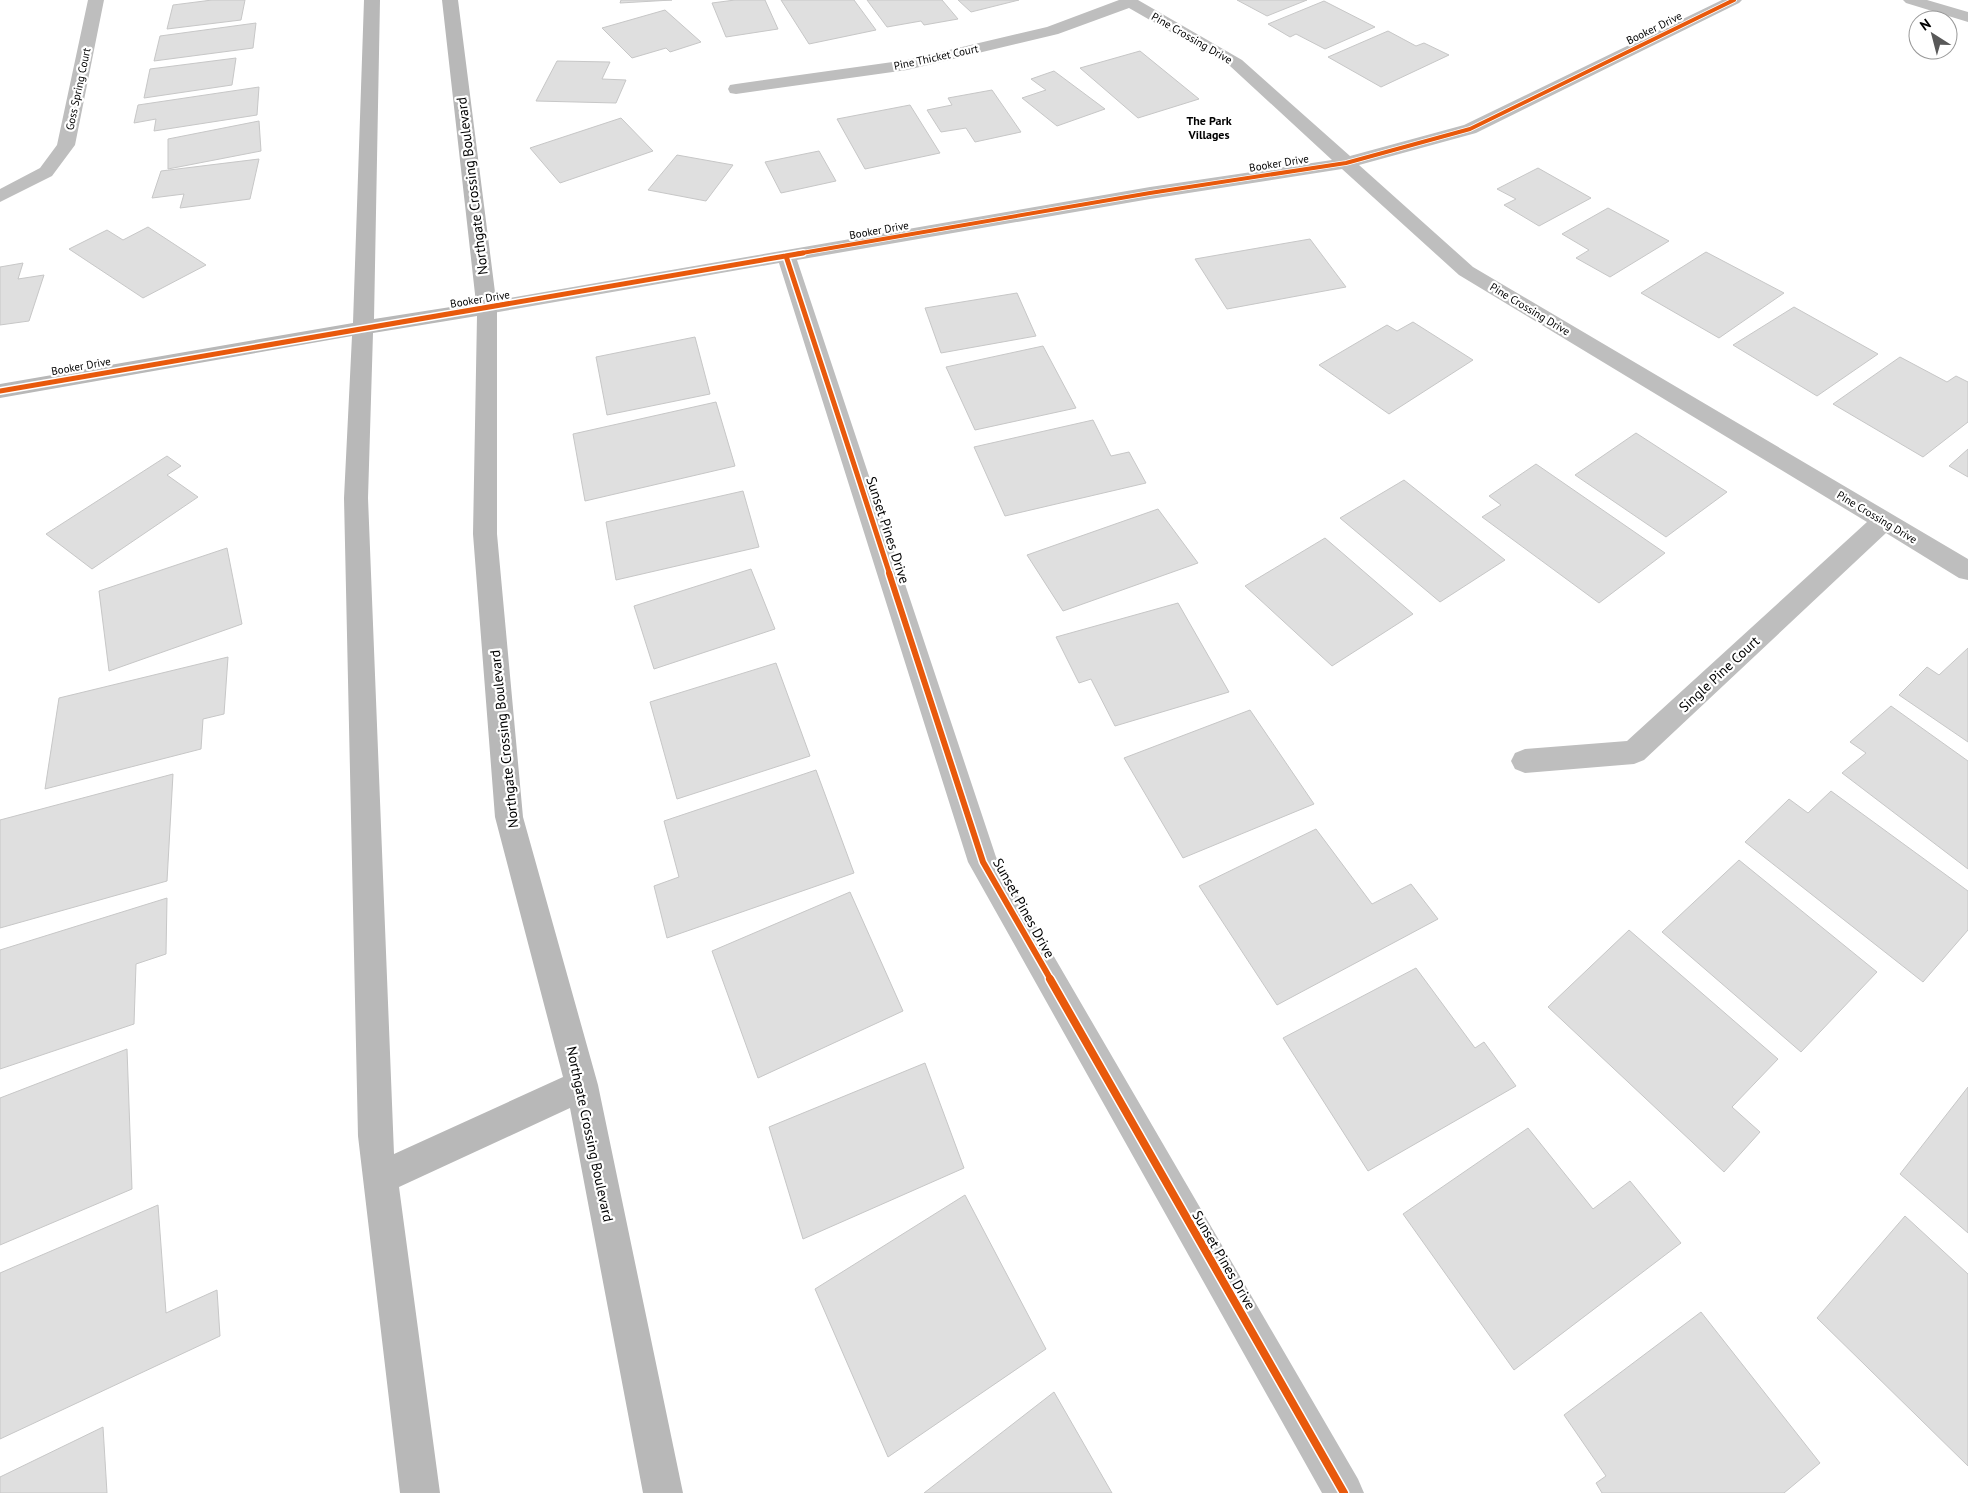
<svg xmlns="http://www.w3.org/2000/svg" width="1968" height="1493" viewBox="0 0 1968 1493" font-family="'PT Sans',sans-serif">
<rect width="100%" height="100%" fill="#fff"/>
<path fill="#dfdfdf" stroke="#c7c7c7" d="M212,0H245L241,20L167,29L173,5Z
M621,0H672L620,3Z
M735,0H765L778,29L726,37L712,3Z
M781,0H854L876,30L809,44Z
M867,0H942L958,19L924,25L921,21L887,27Z
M958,0H1019L971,12Z
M1237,0H1307L1267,16Z
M1324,1L1375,27L1325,49L1296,34L1290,37L1268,24Z
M665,10L701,42L670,52L666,48L632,58L602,28Z
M256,23L253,48L154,61L160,36Z
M1388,31L1416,46L1424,43L1449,55L1381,87L1328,57Z
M1140,51L1199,99L1138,118L1080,68Z
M236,58L232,85L144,98L150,69Z
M557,61L610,62L602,79L626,80L616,103L536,101Z
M1054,71L1105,109L1057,126L1022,98L1046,90L1031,79Z
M259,87L257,115L154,131L156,119L134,123L138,105Z
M992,90L1021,132L975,142L966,128L941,132L927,110L952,105L948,98Z
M910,105L940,153L865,169L837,119Z
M621,118L653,151L560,183L530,148Z
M259,121L261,151L168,169V139Z
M819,151L836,181L781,193L765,162Z
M677,155L733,165L706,201L648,190Z
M259,159L250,199L180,208L184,194L152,198L161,171Z
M1538,168L1591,198L1539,226L1504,205L1516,199L1497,189Z
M1608,208L1669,241L1610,277L1576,258L1589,250L1562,234Z
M148,227L206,265L143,298L69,249L107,230L123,240Z
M1310,239L1346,287L1227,309L1195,259Z
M1706,252L1784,293L1719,338L1641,293Z
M23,263L18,279L44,275L29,321L0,325V267Z
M1017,293L1036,336L941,353L925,308Z
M1794,307L1878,354L1817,396L1733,345Z
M1413,322L1473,360L1389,414L1319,365L1387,325L1397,331Z
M695,337L710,394L607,415L596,357Z
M1043,346L1076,408L975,430L946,367Z
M1900,357L1947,382L1956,376L1968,382V422L1923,457L1833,404Z
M716,402L735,466L585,501L573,434Z
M1093,420L1111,456L1129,452L1146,483L1005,516L974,447Z
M1636,433L1727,492L1666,537L1575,475Z
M1968,449V477L1949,466Z
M167,456L181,466L167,475L198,497L92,569L46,534Z
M1536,464L1665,553L1599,603L1482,517L1501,505L1489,496Z
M1404,480L1505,560L1440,602L1340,518Z
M743,491L759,547L616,580L606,522Z
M1158,509L1198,563L1063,611L1027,555Z
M1325,538L1413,614L1332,666L1245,586Z
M227,548L242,624L109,671L99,591Z
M751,569L775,629L654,669L634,606Z
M1178,603L1229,692L1115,726L1091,679L1079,683L1056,637Z
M1968,648V742L1899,695L1927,667L1939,675Z
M228,657L224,714L203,719L201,749L45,789L59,698Z
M776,663L810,756L677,799L650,702Z
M1891,706L1968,761V869L1842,773L1866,753L1850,742Z
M1250,710L1314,804L1183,858L1124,758Z
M816,770L854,873L667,938L654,886L679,877L664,821Z
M173,774L167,881L0,928V820Z
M1831,791L1968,891V930L1923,982L1745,842L1789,799L1808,813Z
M1316,829L1372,904L1411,884L1438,919L1277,1005L1199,886Z
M1739,860L1877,972L1801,1052L1662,932Z
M850,892L903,1011L758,1078L712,951Z
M167,898L166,954L136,964L134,1024L0,1069V950Z
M1629,930L1778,1059L1732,1107L1760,1132L1724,1172L1548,1007Z
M1416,968L1475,1048L1484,1042L1516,1086L1368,1171L1283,1038Z
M127,1049L132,1189L0,1245V1098Z
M925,1063L964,1168L803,1239L769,1127Z
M1968,1087V1233L1900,1174Z
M1528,1128L1593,1209L1630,1181L1681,1243L1514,1370L1403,1214Z
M965,1195L1046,1349L888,1457L815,1289Z
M158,1205L166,1313L217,1290L220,1336L0,1439V1273Z
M1905,1216L1968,1274V1466L1817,1318Z
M1701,1312L1820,1463L1784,1493H1602L1596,1483L1606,1476L1564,1415Z
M1054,1392L1112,1493H924Z
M103,1427L107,1493H0V1477Z"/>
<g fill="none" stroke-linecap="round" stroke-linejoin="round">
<path fill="#bebebe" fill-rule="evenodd" d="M1903,0H1927L1968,12V22L1906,3Z"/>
<path fill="#bebebe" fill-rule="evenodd" d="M88,0H104L75,145L52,176L0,202V189L40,168L57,145Z
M1119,0H1138L1242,60L1350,156L1464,125L1722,0H1742L1739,3L1476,133L1359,165L1473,267L1968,559V580L1959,578L1886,533L1644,760L1634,764L1525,773L1515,769L1511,761L1515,753L1525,749L1627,741L1867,522L1459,275L1342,169L1150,199L797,260L996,857L1358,1479L1364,1493H1322L968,862L779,263L487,314L480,313L477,308L480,303L487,302L1150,187L1332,160L1230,66L1129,8L1058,34L907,70L736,94L730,93L728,89L730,85L736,84L907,60L1047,27Z"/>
<path fill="#b8b8b8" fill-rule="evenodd" d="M364,0H380L374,319L476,303L442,0H458L497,308V534L523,817L598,1085L683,1493H643L570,1108L399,1187L440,1493H400L358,1136L344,498L352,336L0,398V384L353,323ZM477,316L473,534L495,817L563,1077L394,1154L368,498L373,333Z"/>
<defs>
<path id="cycleway-far3" d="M796,254L1150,193L1346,163L1470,129L1734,0"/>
<path id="cycleway-far2" d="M786,256L890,575
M0,391L803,253"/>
<path id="cycleway-far1" d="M889,573L983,862L1051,980"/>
<path id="cycleway" d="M1050,979L1344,1493"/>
</defs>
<use href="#cycleway-far3" stroke="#fff" stroke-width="5.5"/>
<use href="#cycleway-far2" stroke="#fff" stroke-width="8"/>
<use href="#cycleway-far1" stroke="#fff" stroke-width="9"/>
<use href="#cycleway" stroke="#fff" stroke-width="11"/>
<use href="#cycleway-far3" stroke="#e8590c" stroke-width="4"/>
<use href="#cycleway-far2" stroke="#e8590c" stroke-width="5"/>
<use href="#cycleway-far1" stroke="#e8590c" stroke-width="6"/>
<use href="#cycleway" stroke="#e8590c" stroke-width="8"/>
</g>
<g text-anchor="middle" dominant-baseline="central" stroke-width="4.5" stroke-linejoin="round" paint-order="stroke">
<g font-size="11" fill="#000" stroke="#fff">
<text transform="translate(1654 28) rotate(-26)">Booker Drive</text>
<text transform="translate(1192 38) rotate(30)">Pine Crossing Drive</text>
<text transform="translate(936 57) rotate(-12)">Pine Thicket Court</text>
<text transform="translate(78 89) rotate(-78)">Goss Spring Court</text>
<text transform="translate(1279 163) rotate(-9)">Booker Drive</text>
<text transform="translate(879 230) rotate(-10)">Booker Drive</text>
<text transform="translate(480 299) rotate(-9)">Booker Drive</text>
<text transform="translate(1530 309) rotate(31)">Pine Crossing Drive</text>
<text transform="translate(81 366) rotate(-10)">Booker Drive</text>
<text transform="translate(1877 517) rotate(31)">Pine Crossing Drive</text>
</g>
<g font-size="12" font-weight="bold" fill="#000" stroke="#fff">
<text x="1209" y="120">The Park<tspan x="1209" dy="14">Villages</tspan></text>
</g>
<g font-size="14" fill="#000" stroke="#fff">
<text transform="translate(472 186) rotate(-97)">Northgate Crossing Boulevard</text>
<text transform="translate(888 530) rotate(72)">Sunset Pines Drive</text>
<text transform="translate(1719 674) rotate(-43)">Single Pine Court</text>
<text transform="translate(504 739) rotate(-96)">Northgate Crossing Boulevard</text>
<text transform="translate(1024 908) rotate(61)">Sunset Pines Drive</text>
<text transform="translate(590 1134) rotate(78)">Northgate Crossing Boulevard</text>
<text transform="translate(1224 1260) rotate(60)">Sunset Pines Drive</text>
</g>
</g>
<g transform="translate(1933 35) rotate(324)"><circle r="24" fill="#ffffff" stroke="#999999"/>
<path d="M0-4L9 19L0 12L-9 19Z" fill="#595959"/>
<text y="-8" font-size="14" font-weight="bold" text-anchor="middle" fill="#000000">N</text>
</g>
</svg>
